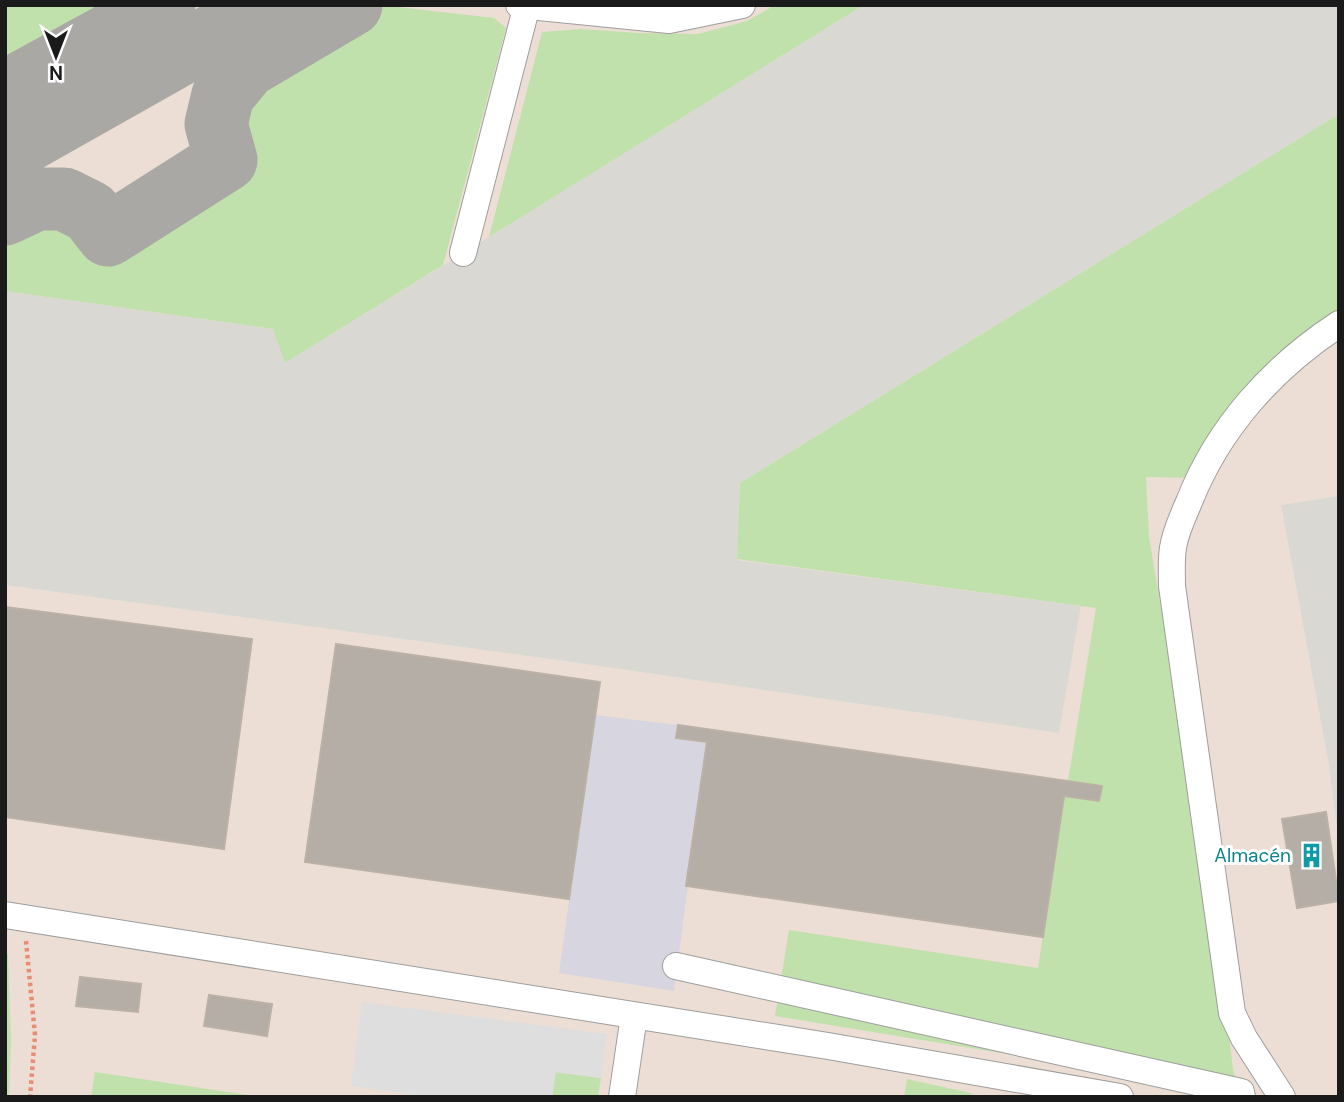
<svg xmlns="http://www.w3.org/2000/svg" width="1344" height="1102" viewBox="0 0 1344 1102" font-family="'DM Sans',sans-serif">
<rect width="100%" height="100%" fill="#ebe9e1"/>
<path fill="#ecded5" d="M5,5H864L285,363L273,329L5,291Z
M1339,114V496L1281,505L1328,760L1339,843V1097H5V585L565,661L1059,733L1081,606L736,560L740,483Z"/>
<path fill="#d9d8d2" d="M864,5H1339V114L740,483L737,560L1081,606L1059,733L565,661L5,585V291L274,329L285,363Z
M1339,496V843L1328,760L1281,505Z"/>
<path fill="#c0e1ab" d="M5,5H164L5,92Z
M775,5H864L489,237L542,32L582,29L638,33L698,34L747,21Z
M389,6L494,18L506,28L443,265L285,363L273,329L5,291V214L37,199H64L90,212L109,234L226,160L216,124L223,95L246,67L345,9Z
M1339,114V324L1322,335L1198,478L1146,477L1149,537L1223,980L1233,1070L1241,1092L775,1016L789,930L1038,968L1064,796L1099,801L1102,786L1068,781L1096,608L737,559L740,483Z
M5,954H8L11,1039L9,1097H5Z
M95,1072L261,1097H91Z
M555,1072L601,1078L598,1097H552Z
M907,1079L971,1093L973,1097H904Z"/>
<path fill="#dedede" d="M362,1002L607,1034L601,1078L556,1072L552,1097H429L351,1086Z"/>
<path fill="#d7d5e0" d="M595,715L678,725L677,738L707,742L674,991L559,973Z"/>
<g fill="none" stroke-linecap="round" stroke-linejoin="round">
<path stroke="#aaa8a4" stroke-width="63" d="M5,92L164,5
M5,153L267,5
M5,214L37,199H64L90,212L108,235L226,160L216,124L223,95L246,67L351,5"/>
</g>
<path fill="#b4aea7" stroke="#bbb1a5" stroke-width="2" d="M5,607L252,639L224,849L5,817Z
M336,644L600,682L569,899L305,862Z
M678,725L1102,786L1099,801L1064,796L1043,937L686,886L707,742L676,738Z
M1326,812L1339,901L1297,908L1282,819Z
M80,977L141,984L138,1012L76,1006Z
M209,995L272,1004L267,1036L204,1026Z"/>
<g fill="none" stroke-linecap="round" stroke-linejoin="round">
<defs>
<path id="minor" d="M519,5L669,20L742,5
M463,253L527,5
M5,915L828,1046L1120,1097
M676,966L1241,1092L1242,1097
M622,1097L634,1016
M1282,1097L1244,1038L1232,1013L1172,586C1172,573 1171,560 1173,548C1175,533 1183,516 1189,502C1218,428 1272,368 1339,324"/>
</defs>
<use href="#minor" stroke="#9e9e9e" stroke-width="28"/>
<path stroke="#e98c73" stroke-width="4.5" stroke-dasharray="3.5 3.5" stroke-linecap="butt" d="M26,941L35,1035L30,1097"/>
<use href="#minor" stroke="#fff" stroke-width="26"/>
</g>
<defs>
<symbol id="building-bare" viewBox="-9 -9 18 18"><path d="M-4-6H4V6H1V3H-1V6H-4ZM-2.5-4.3h1.7v1.8h-1.7ZM.8-4.3h1.7v1.8H.8ZM-2.5-1h1.7V.8h-1.7ZM.8-1h1.7V.8H.8Z" fill="#0f9aa8" stroke="#fff" stroke-width="2.5" paint-order="stroke"/></symbol>
</defs>
<g fill-rule="evenodd">
<use href="#building-bare" x="1294" y="838" width="35" height="35"/>
</g>
<g text-anchor="middle" dominant-baseline="central" stroke-width="6" stroke-linejoin="round" paint-order="stroke">
<g font-size="19" fill="#0d838f" stroke="#fff" text-anchor="end">
<text x="1291" y="855">Almacén</text>
</g>
</g>
<rect width="1344" height="1102" fill="none" stroke="#1a1a1a" stroke-width="14"/>
<g transform="translate(56 56) rotate(180)" stroke="#ffffff" stroke-width="5" paint-order="stroke">
<path d="M0-5L12 26L0 18L-12 26Z" fill="#1a1a1a"/>
<text y="-10" font-size="19" font-weight="bold" text-anchor="middle" fill="#1a1a1a">N</text>
</g>
</svg>
